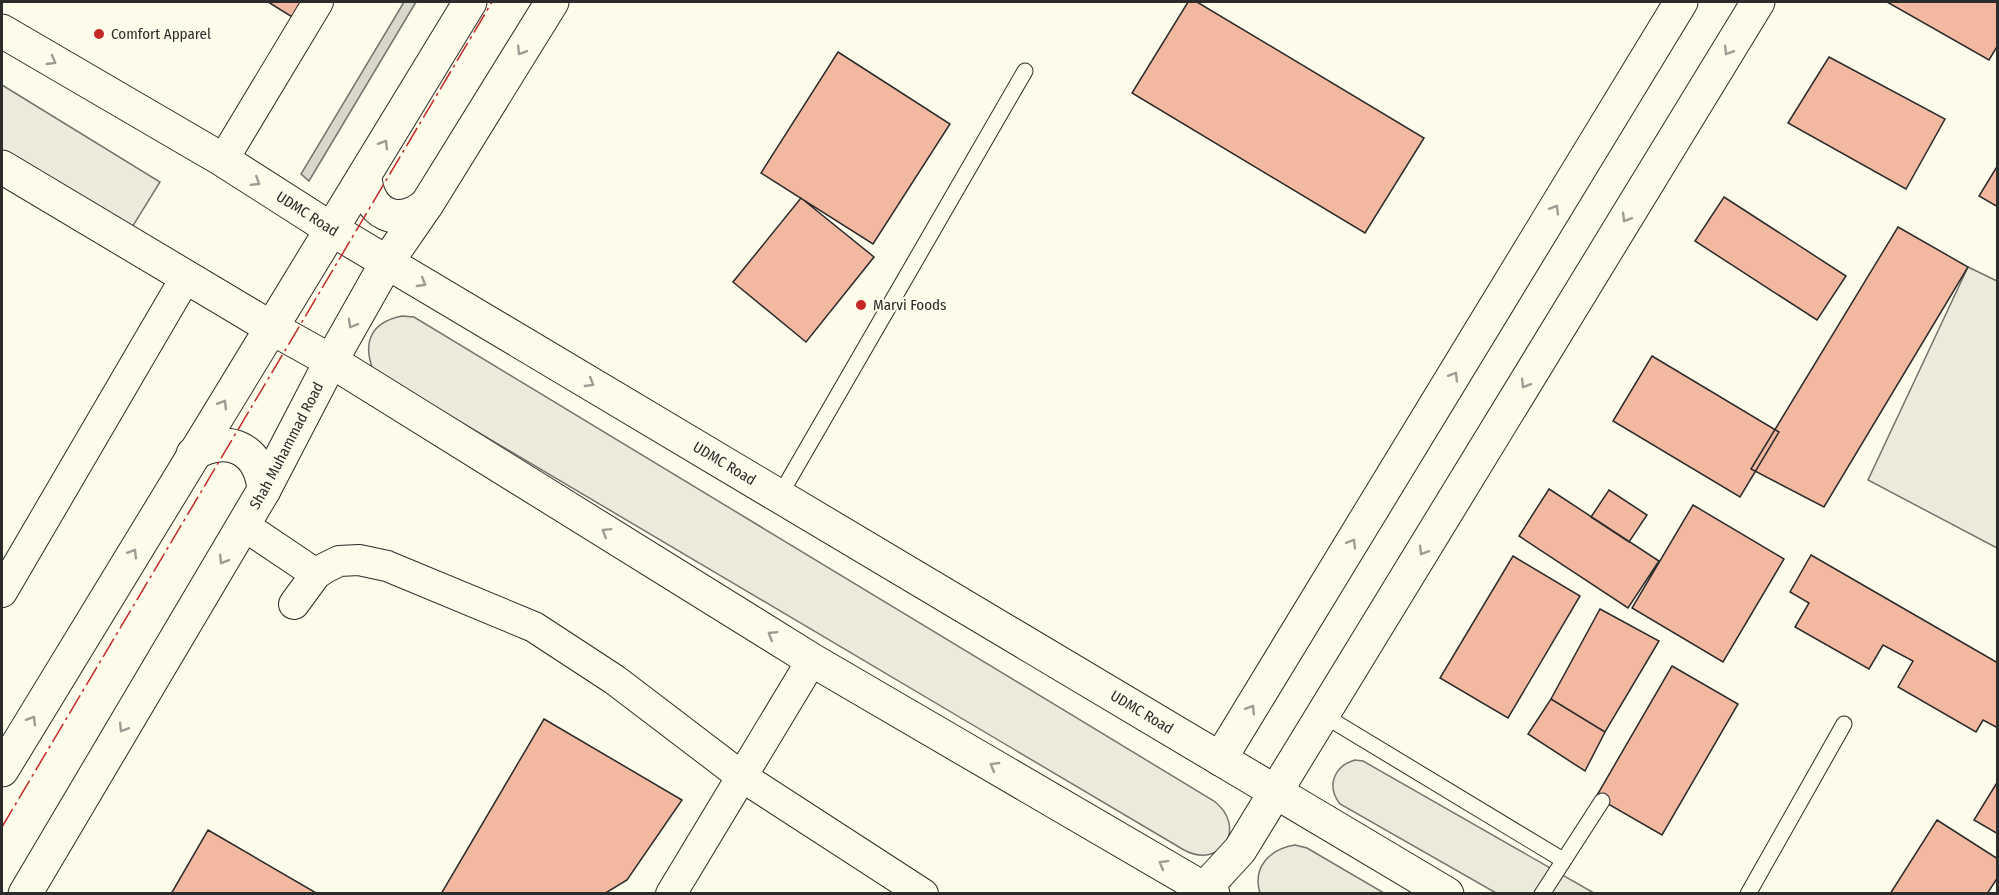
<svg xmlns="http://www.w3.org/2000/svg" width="1999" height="895" viewBox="0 0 1999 895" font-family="'Fira Sans Condensed',sans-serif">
<rect width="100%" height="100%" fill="#fdfbea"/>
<path fill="#ecebdb" stroke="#74746e" stroke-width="1.5" d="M2,85L160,182L131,229L2,150Z
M1968,267L1997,281V548L1868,480Z
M402,316L414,317L1214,801C1248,827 1221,870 1184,850L373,370C362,341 372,322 402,316Z
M1355,760L1363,761L1594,893H1496L1340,804C1326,786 1334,766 1355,760Z
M1295,845L1307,848L1384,893H1260C1252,867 1270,849 1295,845Z"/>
<path fill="#d8d7c9" stroke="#74746e" stroke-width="1.5" d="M404,2H416L309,181L301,174Z"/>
<path fill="#f2b8a0" stroke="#2b2b2b" stroke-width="1.5" d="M268,2H309L297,20Z
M1188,2H1197L1424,138L1365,233L1132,93Z
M1887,2H1998V45L1989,60Z
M838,52L950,124L873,244L761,173Z
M1829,57L1945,119L1906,189L1788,123Z
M1998,165V207L1979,196Z
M1724,197L1846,276L1817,320L1695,241Z
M801,198L874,257L806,342L733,282Z
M1898,227L1968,267L1824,507L1751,469Z
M1652,356L1779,432L1740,497L1613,421Z
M1549,489L1659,561L1628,608L1519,536Z
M1609,490L1647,515L1629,542L1591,517Z
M1693,505L1784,559L1723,662L1632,608Z
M1811,555L1998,663V728L1983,720L1976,732L1898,687L1913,661L1883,645L1869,669L1795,627L1809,603L1790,592Z
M1513,556L1580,596L1508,718L1440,678Z
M1600,609L1659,641L1605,732L1551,699Z
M1672,666L1738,704L1662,835L1596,797Z
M1551,699L1605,732L1585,771L1528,734Z
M544,719L682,800L627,880L604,894H441Z
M1998,781V834L1974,820Z
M1937,820L1998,859V877L1987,894H1890Z
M208,830L318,894H171Z"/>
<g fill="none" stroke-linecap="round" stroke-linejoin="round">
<defs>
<path id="lane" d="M780,495L1025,71
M1323,715L1563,860
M1542,894L1602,801
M1748,894L1844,724"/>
<path id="street" d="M223,160L318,2
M243,525L316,574
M2,592L186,277
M294,604L316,574L325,568L339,561L359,560L387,566L534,627L615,680L741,776L923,894
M671,894L812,660"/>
<g id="secondary">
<path id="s1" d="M2,31L223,160L331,229L1447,894"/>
<path d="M2,167L270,327L331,361L812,660L1213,894"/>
<path d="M365,175C366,213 398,230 427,204"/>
<path d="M193,454C228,434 260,448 264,490"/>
<path d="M1220,759L1681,2"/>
<path d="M2,770L470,2"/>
<path d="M1205,888L1240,850L1758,2"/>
<path id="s2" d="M25,894L264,490L331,361L387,262L427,204L552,2"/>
</g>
</defs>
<use href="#lane" stroke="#2b2b2b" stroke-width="17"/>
<use href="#street" stroke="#2b2b2b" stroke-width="32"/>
<use href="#secondary" stroke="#2b2b2b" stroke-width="35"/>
<use href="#lane" stroke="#fdfbea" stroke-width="15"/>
<use href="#street" stroke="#fdfbea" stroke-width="30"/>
<use href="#secondary" stroke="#fdfbea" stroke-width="33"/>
<path stroke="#c62828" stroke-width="1.5" stroke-dasharray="21 4.5 3 4.5" stroke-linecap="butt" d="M2,827L492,2"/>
</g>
<defs><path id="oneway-chevron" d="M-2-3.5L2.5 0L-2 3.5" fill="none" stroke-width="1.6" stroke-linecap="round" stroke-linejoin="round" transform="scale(1.5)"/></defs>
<g stroke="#9e9d94">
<use href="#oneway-chevron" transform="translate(521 51) rotate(122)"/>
<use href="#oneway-chevron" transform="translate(1728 51) rotate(121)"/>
<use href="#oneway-chevron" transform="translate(52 61) rotate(30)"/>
<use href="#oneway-chevron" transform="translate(384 144) rotate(-59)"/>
<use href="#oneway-chevron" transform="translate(256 182) rotate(32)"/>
<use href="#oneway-chevron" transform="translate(1555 209) rotate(-59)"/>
<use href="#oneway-chevron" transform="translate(1626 218) rotate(121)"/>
<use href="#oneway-chevron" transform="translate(422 283) rotate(31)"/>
<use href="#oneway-chevron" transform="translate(352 324) rotate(120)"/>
<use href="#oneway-chevron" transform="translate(1454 376) rotate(-59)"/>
<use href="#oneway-chevron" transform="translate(590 383) rotate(31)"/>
<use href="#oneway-chevron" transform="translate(1525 384) rotate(121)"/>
<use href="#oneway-chevron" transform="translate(223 404) rotate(-59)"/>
<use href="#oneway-chevron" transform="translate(606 532) rotate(-148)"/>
<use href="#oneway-chevron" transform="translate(1352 543) rotate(-59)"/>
<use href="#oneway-chevron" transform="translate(1423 551) rotate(121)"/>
<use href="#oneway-chevron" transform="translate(133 553) rotate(-59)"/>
<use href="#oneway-chevron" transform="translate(223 560) rotate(121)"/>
<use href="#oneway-chevron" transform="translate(772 635) rotate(-148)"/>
<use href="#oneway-chevron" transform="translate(1251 709) rotate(-58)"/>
<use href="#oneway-chevron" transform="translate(32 720) rotate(-59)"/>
<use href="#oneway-chevron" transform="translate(123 728) rotate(121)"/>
<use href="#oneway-chevron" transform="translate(994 766) rotate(-150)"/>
<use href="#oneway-chevron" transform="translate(1163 864) rotate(-150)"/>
</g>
<g fill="#c62828" stroke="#fdfbea" stroke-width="2">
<circle cx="99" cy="34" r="6"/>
<circle cx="861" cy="305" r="6"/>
</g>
<g text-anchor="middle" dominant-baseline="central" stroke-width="4.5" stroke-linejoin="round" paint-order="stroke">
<g font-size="15" fill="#2b2b2b" stroke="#fdfbea" text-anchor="start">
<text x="111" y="34">Comfort Apparel</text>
<text x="873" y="305">Marvi Foods</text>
</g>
<g font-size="15" fill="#2b2b2b" stroke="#fdfbea">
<text stroke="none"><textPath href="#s1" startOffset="356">UDMC Road</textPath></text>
<text stroke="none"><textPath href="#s2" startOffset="519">Shah Muhammad Road</textPath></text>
<text stroke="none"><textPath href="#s1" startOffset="842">UDMC Road</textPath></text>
<text stroke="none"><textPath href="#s1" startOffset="1328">UDMC Road</textPath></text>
</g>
</g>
<rect width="1999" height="895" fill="none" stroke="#2b2b2b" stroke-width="6"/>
</svg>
